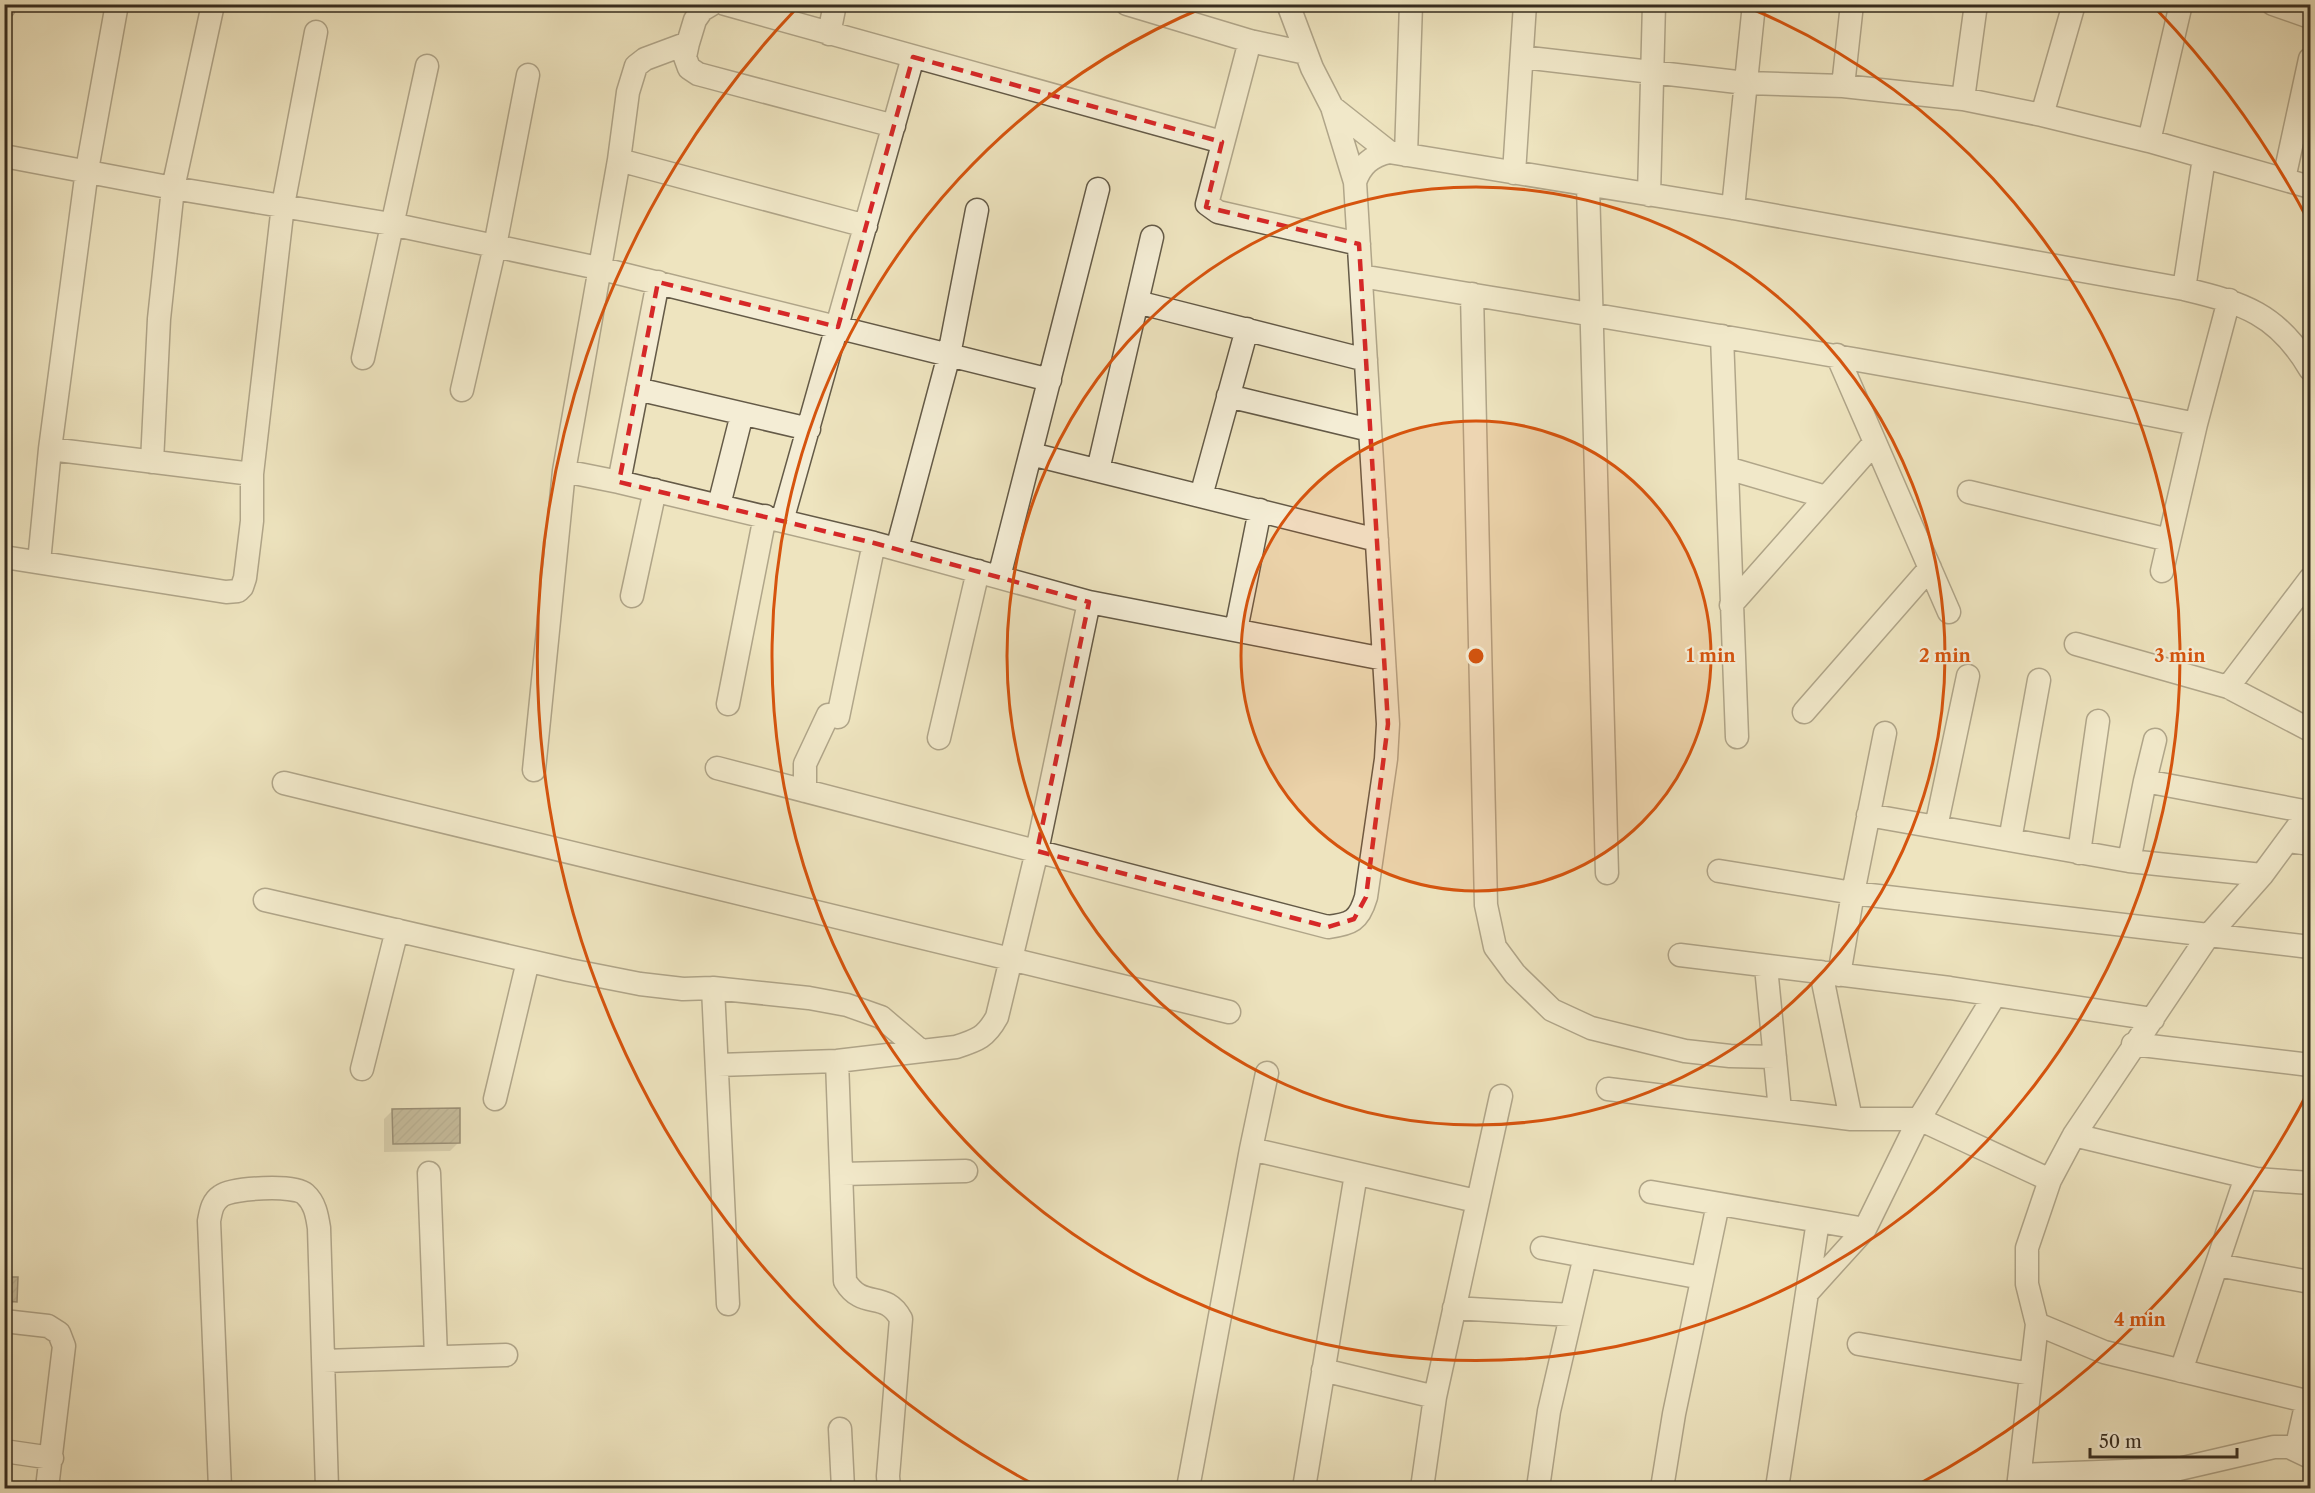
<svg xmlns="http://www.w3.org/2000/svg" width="2315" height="1493" viewBox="0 0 2315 1493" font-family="'Libre Caslon Text',serif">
<defs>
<pattern id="building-hatch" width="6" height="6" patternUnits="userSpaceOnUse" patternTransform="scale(1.5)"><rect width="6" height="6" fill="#968c72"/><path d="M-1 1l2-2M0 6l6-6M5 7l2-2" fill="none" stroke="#7b735d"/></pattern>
</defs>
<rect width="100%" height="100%" fill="#eee4bf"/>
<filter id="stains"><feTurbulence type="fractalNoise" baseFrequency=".00333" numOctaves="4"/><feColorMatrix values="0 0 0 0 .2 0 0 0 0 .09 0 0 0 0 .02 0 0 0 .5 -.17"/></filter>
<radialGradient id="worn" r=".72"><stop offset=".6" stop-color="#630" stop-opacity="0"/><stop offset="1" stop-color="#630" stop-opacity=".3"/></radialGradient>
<path fill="#0003" d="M393,1110L458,1143L450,1151L384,1152V1119Z
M4,1278L15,1301L9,1307L4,1306Z"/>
<path fill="url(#building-hatch)" stroke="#362c1f" stroke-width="1.5" d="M460,1108V1143L393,1144L392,1109Z
M4,1277H18L17,1302L4,1301Z"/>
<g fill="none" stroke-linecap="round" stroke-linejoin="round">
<defs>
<path id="minor" d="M712,4L702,10L695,20L688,43L685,57L689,68L698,74L894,126
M725,4L1222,142
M1127,4L1250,41L1306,53
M1288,4L1312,68L1332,107L1389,152L1733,208L2184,289C2243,303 2278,314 2310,369
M2273,4L2310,17
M4,7L5,4
M829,34L835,4
M1250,41L1207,204L1218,212L1359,244
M1522,57L1746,83L1843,86L1963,99L2042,115L2149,141L2310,187
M1843,86L1852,4
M1963,99L1976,4
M1332,107L1355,182
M2042,115L2074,4
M2149,141L2181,4
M1406,155L1411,4
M4,156L173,188L391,224L598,268L1050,380
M619,160L866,226
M1514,173L1525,4
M2284,179L2310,59
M1588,185L1607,873
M1649,195L1654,4
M1733,208L1754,4
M1361,276C1640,323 1919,367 2196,424
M2184,289L2204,158
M1472,294L1486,905L1495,947L1515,974L1552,1010L1591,1028L1685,1051L1730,1056L1775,1057
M1137,302L1366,360
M1722,336L1737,737
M1837,355L1949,612
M363,358L427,66
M637,389L809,429
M462,390L495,246L528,75
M1228,396L1370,430
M50,449L252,474
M1031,454L1377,540
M152,462L159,319L173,188L212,9
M1727,468L1826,497
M1098,470L1152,237
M564,471L619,482L874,543L1089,602L1384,659
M619,482L658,282
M1969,492L2169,540
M1201,496L1247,329
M719,505L742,414
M782,521L913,57
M897,549L949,355L977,210
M4,557L226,592L238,591L242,587L245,578L252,521V474L283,205L316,32
M39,562L50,449L87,170L117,4
M2162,571L2196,424L2229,300
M999,577L1098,189
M632,596L655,490
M1731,605L1875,442
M1236,630L1260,510
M2076,644L2228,687L2310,730
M2228,687L2310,579
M728,704L765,516
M1804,712L1930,568
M838,717L874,543
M939,738L978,571
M717,768L1328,927C1351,924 1359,921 1366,897L1386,759L1388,724L1355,182C1361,165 1371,156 1389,152
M534,770L564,471L619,160L628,92L636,66L645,59L688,43
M2145,781L2155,740
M284,783L1229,1012
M805,791V764L828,715
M1868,815L2129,861L2262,875
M1936,827L1968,676
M2010,840L2039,680
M2289,841L2310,844
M2079,853L2098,721
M2129,861L2145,781L2309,812
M1719,871L1853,893L2310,947
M265,900L569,970L640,984L683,989L713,988L809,998L847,1005L881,1017L921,1051
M1680,955L1950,988L2153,1019
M1766,967L1780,1110
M1821,972L1851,1119
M1839,975L1853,893L1885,733
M713,988L728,1304
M2133,1044L2310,1065
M837,1061L845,1281C863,1311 885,1289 901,1319L888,1476L889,1488
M718,1065L837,1061L956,1047C978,1040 986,1037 997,1017L1037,851L1089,602
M362,1069L397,930
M1608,1089L1851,1119H1919L2050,1180
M495,1099L528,961
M2074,1135L2256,1179L2310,1183
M1251,1149L1476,1201
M429,1173L436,1357
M842,1174L966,1171
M1651,1192L1865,1229
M1542,1248L1702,1278
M2217,1265L2310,1282
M1807,1293L1865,1229L1919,1119L1995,995
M1454,1308L1571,1315
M4,1321L48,1326L59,1333L64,1346L47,1488
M2037,1324L2104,1352L2310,1402
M1859,1344L2031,1374
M324,1361L506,1355
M1323,1370L1435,1397
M2181,1371L2246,1177
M840,1429L843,1488
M2296,1450L2307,1401
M4,1451L52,1458
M2021,1475L2179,1469L2274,1447H2289L2310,1457
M220,1488L209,1221C211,1211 212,1202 221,1196C232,1188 294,1184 305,1194C315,1203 317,1215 319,1228L327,1488
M1188,1488L1251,1149L1267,1073
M1304,1488L1356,1174
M1422,1488L1435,1397L1501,1096
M1538,1488L1549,1411L1585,1256
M1662,1488L1674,1414L1718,1204
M1777,1488L1818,1221
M2018,1488L2037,1324L2027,1284V1248L2050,1180L2074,1135L2208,936L2262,875L2310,810"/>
</defs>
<use href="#minor" stroke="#645a47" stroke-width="25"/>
<use href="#minor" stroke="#f4edd5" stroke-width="22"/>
</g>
<path d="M0 0H2315V1493H0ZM913,57L1222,142L1206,207L1359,244L1388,724L1366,897L1354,919L1328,927L1037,851L1089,602L874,543L619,482L658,282L838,327Z" fill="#eee4bf" fill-opacity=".55" fill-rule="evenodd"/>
<path fill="none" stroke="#d62828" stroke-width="4.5" stroke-dasharray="12 8" stroke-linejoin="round" d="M913,57L1222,142L1206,207L1359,244L1388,724L1366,897L1354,919L1328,927L1037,851L1089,602L874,543L619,482L658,282L838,327Z"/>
<circle cx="1476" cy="656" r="235" fill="#d6540e" fill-opacity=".12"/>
<g fill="none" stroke="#d6540e" stroke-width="3">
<circle cx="1476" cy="656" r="235"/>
<circle cx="1476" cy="656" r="469"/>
<path d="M1745 6A704 704 0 1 1 1207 6"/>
<path d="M2309 1090A939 939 0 0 1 1917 1485M1035 1485A939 939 0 0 1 795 10M2157 10A939 939 0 0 1 2309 222"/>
</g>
<circle cx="1476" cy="656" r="9" fill="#d6540e" stroke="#f4edd5" stroke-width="3"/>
<g font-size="18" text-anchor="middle" font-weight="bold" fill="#d6540e" stroke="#f4edd5" stroke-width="4.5" stroke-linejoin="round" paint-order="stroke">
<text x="1711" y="662">1 min</text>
<text x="1945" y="662">2 min</text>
<text x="2180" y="662">3 min</text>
<text x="2140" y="1326">4 min</text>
</g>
<rect width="2315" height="1493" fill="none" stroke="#eee4bf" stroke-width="24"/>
<rect x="6" y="6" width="2303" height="1481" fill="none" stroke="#362c1f" stroke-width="3"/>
<rect x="12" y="12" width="2291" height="1469" fill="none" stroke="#362c1f" stroke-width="1.5"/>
<path d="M2090 1448v9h147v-9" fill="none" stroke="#362c1f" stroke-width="3"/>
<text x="2099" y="1448" font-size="18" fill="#362c1f" stroke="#f4edd5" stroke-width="4.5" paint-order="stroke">50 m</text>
<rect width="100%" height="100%" filter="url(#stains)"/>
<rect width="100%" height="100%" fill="url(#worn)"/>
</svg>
